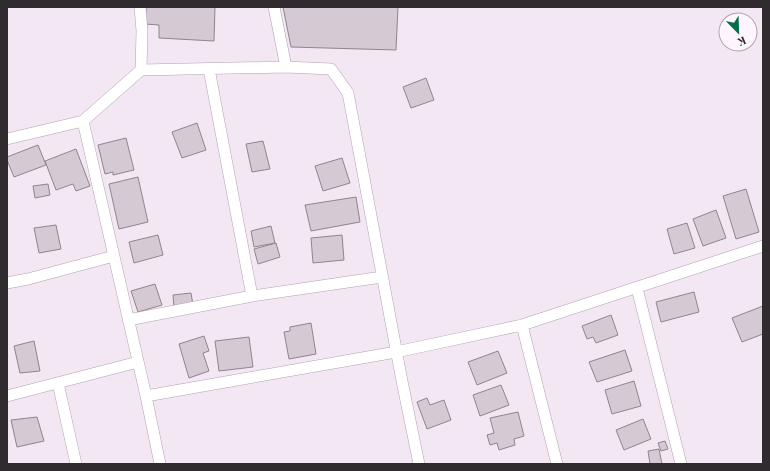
<svg xmlns="http://www.w3.org/2000/svg" width="770" height="471" viewBox="0 0 770 471" font-family="'Playfair Display',serif">
<rect width="100%" height="100%" fill="#f2e7f2"/>
<path fill="#d5c9d4" stroke="#90858f" d="M146,7H215L214,41L159,38V25L145,24Z
M283,7H398L396,50L291,47Z
M426,78L434,100L411,108L403,87Z
M197,123L206,150L182,158L172,132Z
M126,138L134,170L113,175V172L105,174L98,145Z
M263,141L270,169L252,172L246,144Z
M38,145L46,165L14,177L7,160V157Z
M76,149L90,186L76,191L73,184L56,190L45,161Z
M342,158L350,183L323,191L315,166Z
M138,177L148,222L119,229L109,184Z
M48,184L50,195L35,198L33,186Z
M746,189L759,232L736,239L723,196Z
M356,197L360,222L311,231L305,205Z
M716,210L726,238L703,246L693,219Z
M687,223L695,248L674,254L667,229Z
M56,225L61,249L39,253L34,228Z
M271,226L275,243L254,247L251,231Z
M158,235L163,255L134,263L129,242Z
M342,235L344,260L313,263L311,238Z
M276,243L280,257L258,264L254,249Z
M155,284L162,305L138,312L131,291Z
M694,292L699,312L661,322L656,302Z
M191,293L193,305L174,307L173,295Z
M763,306V334L742,342L732,318Z
M611,315L618,335L596,343L593,337L587,339L582,326Z
M311,323L316,354L289,359L284,332L290,331V327Z
M204,336L209,351L203,353L209,371L189,378L179,344Z
M249,337L253,367L219,371L215,341Z
M34,341L40,371L20,373L14,346Z
M625,350L632,371L597,382L589,362Z
M498,351L507,373L477,385L468,362Z
M634,381L641,406L612,414L605,390Z
M501,385L509,405L480,416L473,395Z
M427,398L430,405L444,400L451,420L427,429L417,402Z
M518,412L524,436L514,439L515,445L499,450L497,443L490,445L487,435L494,433L490,418Z
M37,417L44,441L17,447L11,420Z
M643,419L651,439L624,450L616,430Z
M665,441L668,449L661,451L658,443Z
M659,449L662,464H650L648,451Z"/>
<g fill="none" stroke-linecap="round" stroke-linejoin="round">
<defs>
<path id="street" d="M140,7L142,31L141,70
M274,7L286,67
M209,69L252,296
M83,121L146,396L160,464
M7,139L83,121L141,70L286,67L331,69L348,93L402,381L419,464
M7,283L28,279L114,256
M637,288L681,464
M128,320L252,296L382,277
M522,325L557,464
M58,383L76,464
M7,396L138,362
M146,396L396,352L522,325L763,246"/>
</defs>
<use href="#street" stroke="#afa4af" stroke-width="12"/>
<use href="#street" stroke="#fff" stroke-width="11"/>
</g>
<rect width="770" height="471" fill="none" stroke="#2f2b2f" stroke-width="16"/>
<g transform="translate(738 32) rotate(157)"><circle r="19" fill="#fef5fe" stroke="#aba4ab"/>
<path d="M0-3L7 15L0 10L-7 15Z" fill="#046f47"/>
<text y="-6" font-size="11" font-weight="bold" text-anchor="middle" fill="#2f2b2f">K</text>
</g>
</svg>
